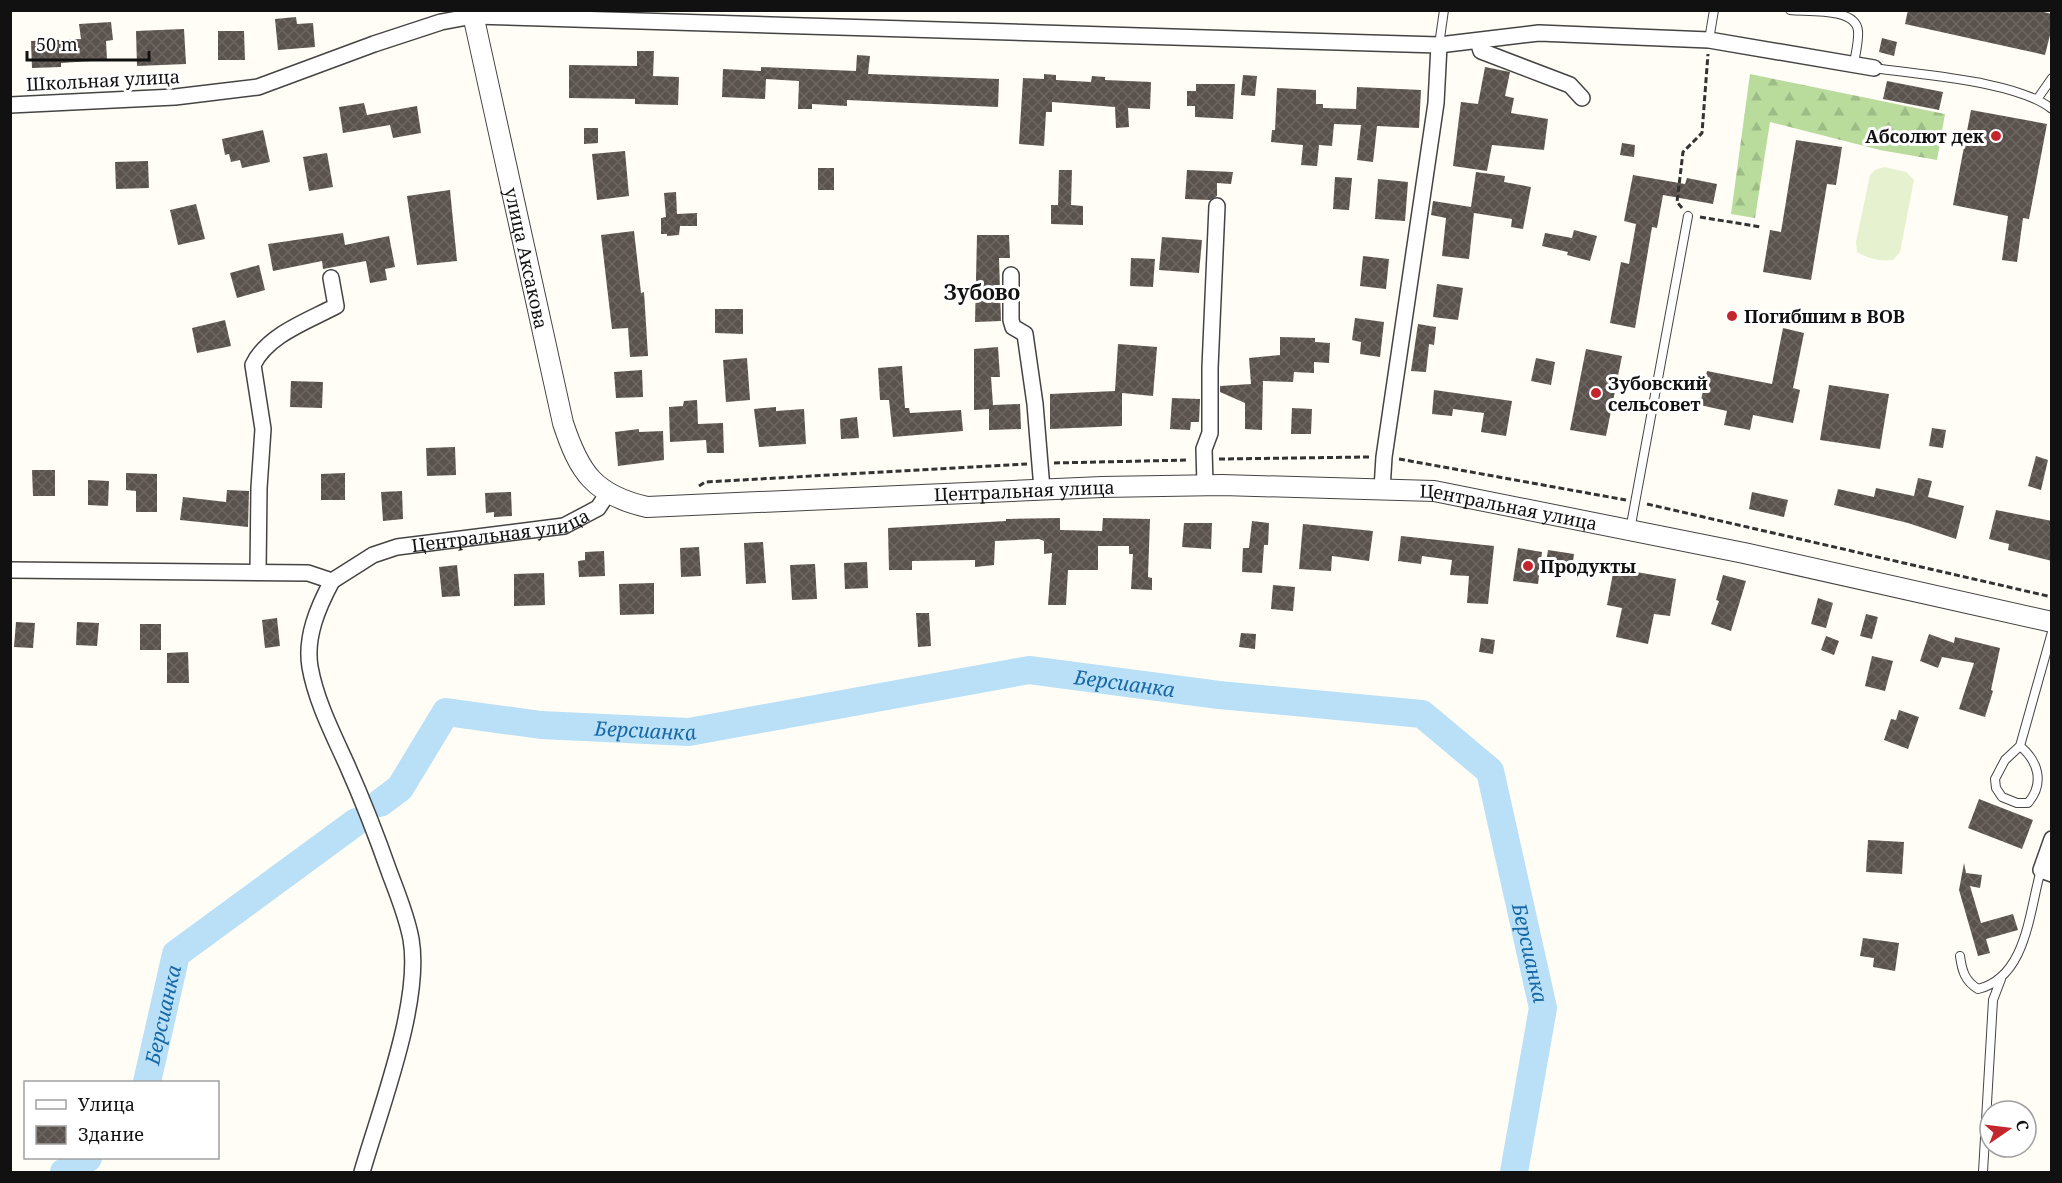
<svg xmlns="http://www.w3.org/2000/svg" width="2062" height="1183" viewBox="0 0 2062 1183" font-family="'Noto Serif',serif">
<defs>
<pattern id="forest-firs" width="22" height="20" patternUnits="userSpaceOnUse" patternTransform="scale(1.5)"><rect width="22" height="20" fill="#b9dc9c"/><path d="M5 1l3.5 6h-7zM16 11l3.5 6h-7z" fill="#9ebc85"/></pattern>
<pattern id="building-cross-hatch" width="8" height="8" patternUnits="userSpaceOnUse" patternTransform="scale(1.5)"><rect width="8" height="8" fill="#5a524d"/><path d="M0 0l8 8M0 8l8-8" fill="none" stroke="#6d6662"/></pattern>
</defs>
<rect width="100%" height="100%" fill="#fffdf5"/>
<path fill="url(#forest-firs)" d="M1750,74L1945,114L1937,160L1880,150L1770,122L1755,218L1731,214Z"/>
<path fill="#e6f2cf" d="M1884,167L1906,172L1914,180L1900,252L1893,260C1880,261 1868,259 1857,252L1856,242L1870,175L1875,170Z"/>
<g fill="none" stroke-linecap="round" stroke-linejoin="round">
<g stroke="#b9e0f7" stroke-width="28">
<path id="s1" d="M380,803L400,788L446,712L541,725L689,732L1029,670L1219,695L1422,714L1490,771L1543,1008L1514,1172"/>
<path id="s2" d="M147,1082L176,954L356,822"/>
<path d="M64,1172L88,1158"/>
</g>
</g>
<path fill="url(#building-cross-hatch)" d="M1908,10H2035L2052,14V27L2045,55L1905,24Z
M296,17L297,24L313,23L315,47L278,50L275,19Z
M111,22L113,40L106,41L107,60L61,63V67L32,68L31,41L81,39L79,24Z
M184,29L186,64L137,66L136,31Z
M218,31H244L245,60H218Z
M1882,38L1897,42L1894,56L1879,52Z
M637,51H654L653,76L679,77L678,105L635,104V99L569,98V65L637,66Z
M857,55L870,56L868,74L999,79L998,107L847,100V106L812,104V109H798L799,81L766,79L765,99L722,97L723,69L761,71V67L856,71Z
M1485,67L1510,72L1505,96L1514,98L1511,113L1548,119L1544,150L1492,145L1487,171L1453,166L1461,102L1478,104Z
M1044,74L1056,75V80L1091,82L1092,76L1105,77V80L1151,82L1150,109L1128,108L1129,127L1116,128L1115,107L1052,102V112H1046L1044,146L1019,144L1023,78L1044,79Z
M1243,75L1257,76L1255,96L1241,95Z
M1887,81L1943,92L1939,110L1883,99Z
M1196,84H1235L1233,119L1195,117V106H1187V91H1196Z
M1357,87L1421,90L1419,128L1377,126L1373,162L1357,160L1361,125L1334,124L1332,146L1319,145L1317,166L1301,165L1303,145L1271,142L1272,130H1275L1277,88L1316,90V104H1323V108L1356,109Z
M364,103L367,115L417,106L421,133L393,138L390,125L343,133L339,107Z
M1971,110L2047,124L2029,219L2023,218L2017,262L2002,260L2008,216L1953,205Z
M584,128H598V143L584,144Z
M263,130L270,162L242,168L240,160L231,162L229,154L225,155L222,139Z
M1796,140L1842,147L1836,185L1827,184L1811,280L1763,272L1770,230L1781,232Z
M1622,143L1635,145L1634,157L1620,155Z
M625,151L629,196L597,200L592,154Z
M327,153L333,187L309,191L303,157Z
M148,161L149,188L116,189L115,162Z
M818,168H834V190H818Z
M1059,170H1072L1071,205L1083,206V225L1051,224V205H1058Z
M1187,170L1233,172L1231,184L1217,183V196L1210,200L1185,199Z
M1476,172L1505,176L1504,182L1531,187L1523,229L1511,227L1512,219L1474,213L1469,259L1442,256L1446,218L1431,215L1433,201L1471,207Z
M1633,175L1685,184L1687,178L1717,184L1713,204L1663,195L1657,228L1652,227L1635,328L1610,323L1621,262L1629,264L1636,224L1624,221Z
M1335,177L1352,178L1349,210L1333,209Z
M1378,179L1408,182L1405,221L1375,219Z
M450,190L457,261L417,265L407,196Z
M676,192L677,214L697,213V226H680L679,235L667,236V234H661V218L666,217L664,193Z
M196,204L205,239L178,245L170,210Z
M1574,230L1597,236L1590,261L1567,255L1568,252L1542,246L1545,233L1572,238Z
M634,231L641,293L644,292L648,356L630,357L628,328L612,329L601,235Z
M343,233L345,245L389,236L395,267L385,269L387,280L370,283L366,261L323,269L322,261L273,271L268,244Z
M977,235H1009L1010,258H999L1001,321L975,322Z
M1162,237L1202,240L1199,273L1159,270Z
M1363,256L1389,259L1386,289L1360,286Z
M1131,258L1155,259L1153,287L1130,286Z
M259,265L265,290L237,298L230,273Z
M1437,284L1463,288L1458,320L1433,317Z
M715,309H743V334L715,333Z
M1355,318L1384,322L1380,357L1360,354L1361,342L1352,340Z
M225,320L231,346L197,353L192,328Z
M1418,324L1436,327L1434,345L1429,344L1426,372L1411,371Z
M1783,328L1804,333L1793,388L1800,390L1793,423L1753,415L1750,430L1724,425L1727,411L1700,405L1707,371L1772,384Z
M1280,337L1315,338V342L1330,343L1329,363L1314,362V373L1294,372L1293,382L1263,381L1262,430L1245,429V403L1220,392V386L1251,384L1249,358L1280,355Z
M1118,344L1157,347L1153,396L1122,393V426L1050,429V394L1115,391Z
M998,347L1000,377H991L993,405L1020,404L1021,429L989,430V409L974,410V349Z
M1586,349L1622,356L1606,436L1570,430Z
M747,358L750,400L726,402L723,360Z
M1536,358L1555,362L1551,385L1531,381Z
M902,366L905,408H909L910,413L961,410L963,431L893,437L889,400H880L878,368Z
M642,370L643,397L616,398L614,372Z
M291,381L323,382L322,408L290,407Z
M1829,385L1889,394L1880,449L1820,440Z
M1434,390L1512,401L1506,436L1481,432L1484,413L1453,409L1452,416L1432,414Z
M1172,398L1200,399L1199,422H1191L1190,430L1170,429Z
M697,400L698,424L723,423L724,453H707L706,440L670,442L669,407L683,406L684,401Z
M776,407V411L804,409L806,444L759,447L754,409Z
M1292,408L1312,409L1311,434H1291Z
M857,417L859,438L841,439L840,419Z
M1932,428L1946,430L1943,448L1929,446Z
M639,429V432L663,431L664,460L618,466L615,432Z
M455,447L456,475L427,476L426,448Z
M2036,456L2048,460L2041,490L2028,486Z
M32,470H55V496H33Z
M126,473L157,474V512H136V491L126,490Z
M345,473V500H321V474Z
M1918,478L1932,481L1928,497L1964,506L1956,539L1908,523L1834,505L1838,489L1874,497L1876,488L1914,496Z
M88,480L109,481L108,506L88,505Z
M227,490L249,491L248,527L180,520L183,497L226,502Z
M402,491L403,519L383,521L381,492Z
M511,492L512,516L494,517V512L486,513L485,493Z
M1752,492L1788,500L1784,517L1749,509Z
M1996,510L2052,521V561L2008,550L2009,544L1989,539Z
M1060,518V530L1102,531L1103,518L1150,519L1148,577L1152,578V590L1131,589L1133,554H1129V546H1098V570H1068L1066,605H1048L1052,553L1044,554V541L1039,539L995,541L994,565L975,567V560L912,561V570H889L888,528L1006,521V519Z
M1252,521L1269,523L1268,545H1264L1262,573L1242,572L1243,548H1249Z
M1184,523H1212L1211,549L1182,547Z
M1303,524L1373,531L1369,561L1332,556L1331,571L1299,569Z
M1401,536L1494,546L1488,604L1467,603L1469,576L1450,575L1452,560L1422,556L1421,564L1398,561Z
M763,542L766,583L746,584L744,543Z
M699,547L701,576L681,577L680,548Z
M1518,548L1542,552L1538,584L1513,581Z
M1548,550L1574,554L1572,568L1546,563Z
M604,551L605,576L579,577L578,561L585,560V552Z
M867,562L868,588L845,589L844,563Z
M815,564L817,599L792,600L790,565Z
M457,565L460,596L442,597L439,567Z
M1614,568L1676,579L1670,616L1654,614L1648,644L1616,637L1622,608L1607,605Z
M544,573L545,605L514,606V574Z
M1723,575L1746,581L1731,631L1711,624L1719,601L1716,600Z
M654,583V614L620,615L619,584Z
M1273,585L1295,587L1293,611L1271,609Z
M1818,598L1833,603L1826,628L1811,624Z
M916,613H929L931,646L918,647Z
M1866,614L1878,617L1872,639L1860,636Z
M277,618L280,646L265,648L262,620Z
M16,622L35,623L33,648L14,647Z
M77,622L99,623L97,646L76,645Z
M140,624H161V650H140Z
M1241,633L1256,634L1255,649L1239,647Z
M1929,634L1954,643L1955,637L2000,648L1991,690L1993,691L1985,717L1959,709L1974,663L1942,657L1938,668L1920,661Z
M1826,636L1839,641L1834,655L1821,650Z
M1481,638L1495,640L1493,654L1479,652Z
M188,652L189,683H167V653Z
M1872,656L1893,661L1885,691L1865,686Z
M1899,710L1919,717L1908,749L1884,740L1891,719L1896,720Z
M1979,799L2033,820L2022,849L1968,828Z
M1868,840L1904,842L1902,874L1866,872Z
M1964,863L1966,873L1982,875L1980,888L1970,886L1981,923L2013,914L2018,930L1986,939L1990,953L1978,956L1959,890Z
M1863,938L1899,943L1895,971L1873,967L1874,958L1860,956Z"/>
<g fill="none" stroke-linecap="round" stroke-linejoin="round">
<defs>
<path id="service" d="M1790,10C1807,12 1856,7 1858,31C1859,42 1855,54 1854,65
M1709,40L1714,10
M1439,45L1444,10
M1874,68C1921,75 2017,81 2052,109
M2038,98L2052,78
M1630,530L1688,216
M2020,746C2038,761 2045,783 2028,803H2017L2002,797L1996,788L1995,779L2005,760L2020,746L2052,632
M1960,956C1962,971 1965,981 1978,989C2027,977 2029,911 2041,870
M1983,1172L1993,1000L2001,979"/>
<g id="minor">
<path d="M1478,41L1481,51L1570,85L1582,98"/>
<path d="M10,105L175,97L258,87L374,44L441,22L473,16L1439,45L1539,33L1709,40L1874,68"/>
<path d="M1011,275V320L1013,327L1025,334L1035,404L1042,489"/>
<path d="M1205,485L1204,449L1210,433V368L1217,206"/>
<path d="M1382,489L1384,457L1436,103L1439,45"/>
<path id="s3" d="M10,570L308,573L332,581L373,555L397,547L564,526L598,508L608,493"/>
<path d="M258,572L259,488L263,429L253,365C267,335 308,321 336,306L331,278"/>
<path d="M332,581C318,607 305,637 310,667C316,701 333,734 347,765C363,801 377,837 390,874C398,895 407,917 411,939C422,1002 380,1109 362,1172"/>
<path d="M2052,839L2041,870L2052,874"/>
</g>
<g id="tertiary">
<path id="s4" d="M472,10L563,423C579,472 594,495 647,507L1102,487L1222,485L1434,491L1744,553L2052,622"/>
</g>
</defs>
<use href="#service" stroke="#444" stroke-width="10"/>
<use href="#minor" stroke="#444" stroke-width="18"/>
<use href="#tertiary" stroke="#444" stroke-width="22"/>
<path stroke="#333" stroke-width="3" stroke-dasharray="6 3" stroke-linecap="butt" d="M1682,208L1677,202L1683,152L1702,133L1708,54
M1700,217L1761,227
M1219,459L1369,457
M1399,459L1626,500
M1054,463L1189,460
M699,486L705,482L1027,464
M1647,504L2052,597"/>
<use href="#service" stroke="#fff" stroke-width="8"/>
<use href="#minor" stroke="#fff" stroke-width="15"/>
<use href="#tertiary" stroke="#fff" stroke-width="20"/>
</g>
<g fill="#c4262e" stroke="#fff" stroke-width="2">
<circle cx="1996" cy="136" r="6"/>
<circle cx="1732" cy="316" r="6"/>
<circle cx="1596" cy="393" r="6"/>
<circle cx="1528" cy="566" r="6"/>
</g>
<g text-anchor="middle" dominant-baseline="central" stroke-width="6" stroke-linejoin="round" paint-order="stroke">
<g font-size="18" fill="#111" stroke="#fff">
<text transform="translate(103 80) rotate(-3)">Школьная улица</text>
<text stroke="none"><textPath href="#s4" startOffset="254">улица Аксакова</textPath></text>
<text stroke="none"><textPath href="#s4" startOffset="927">Центральная улица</textPath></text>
<text stroke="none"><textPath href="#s4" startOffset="1413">Центральная улица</textPath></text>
<text stroke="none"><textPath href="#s3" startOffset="502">Центральная улица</textPath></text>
</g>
<g font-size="18" font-weight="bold" fill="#111" stroke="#fff" text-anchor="start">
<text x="1984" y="136" text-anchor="end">Абсолют дек</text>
<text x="1744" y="316">Погибшим в ВОВ</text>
<text x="1608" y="383">Зубовский<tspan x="1608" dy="21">сельсовет</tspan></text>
<text x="1540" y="566">Продукты</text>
</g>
<g font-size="20" font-style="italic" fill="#1768a6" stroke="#fff">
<text stroke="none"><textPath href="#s1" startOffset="800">Берсианка</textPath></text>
<text stroke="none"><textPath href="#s1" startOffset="314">Берсианка</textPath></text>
<text stroke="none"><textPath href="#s1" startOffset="1374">Берсианка</textPath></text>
<text stroke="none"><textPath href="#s2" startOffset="69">Берсианка</textPath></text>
</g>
<g font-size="21" font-weight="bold" fill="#111" stroke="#fff">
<text x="982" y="292">Зубово</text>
</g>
</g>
<rect width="2062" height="1183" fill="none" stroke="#111111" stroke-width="24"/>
<rect x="24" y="1081" width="195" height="78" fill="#ffffff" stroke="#a0a0a0" stroke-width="1.5"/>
<rect x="36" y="1100" width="30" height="9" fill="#ffffff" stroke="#a0a0a0" stroke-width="1.5"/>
<text x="78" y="1111" font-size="18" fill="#111111">Улица</text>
<rect x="36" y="1126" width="30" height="18" fill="url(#building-cross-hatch)" stroke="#a0a0a0" stroke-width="1.5"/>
<text x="78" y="1141" font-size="18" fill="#111111">Здание</text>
<g transform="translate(2008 1129) rotate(76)"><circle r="28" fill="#ffffff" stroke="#a0a0a0" stroke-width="1.5"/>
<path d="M0-4.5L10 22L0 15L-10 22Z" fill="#c4262e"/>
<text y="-9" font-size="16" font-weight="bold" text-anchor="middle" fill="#111111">С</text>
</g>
<path d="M27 51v9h122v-9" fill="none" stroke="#111111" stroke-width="3"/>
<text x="36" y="51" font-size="18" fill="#111111" stroke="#ffffff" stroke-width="4.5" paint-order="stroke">50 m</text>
</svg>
